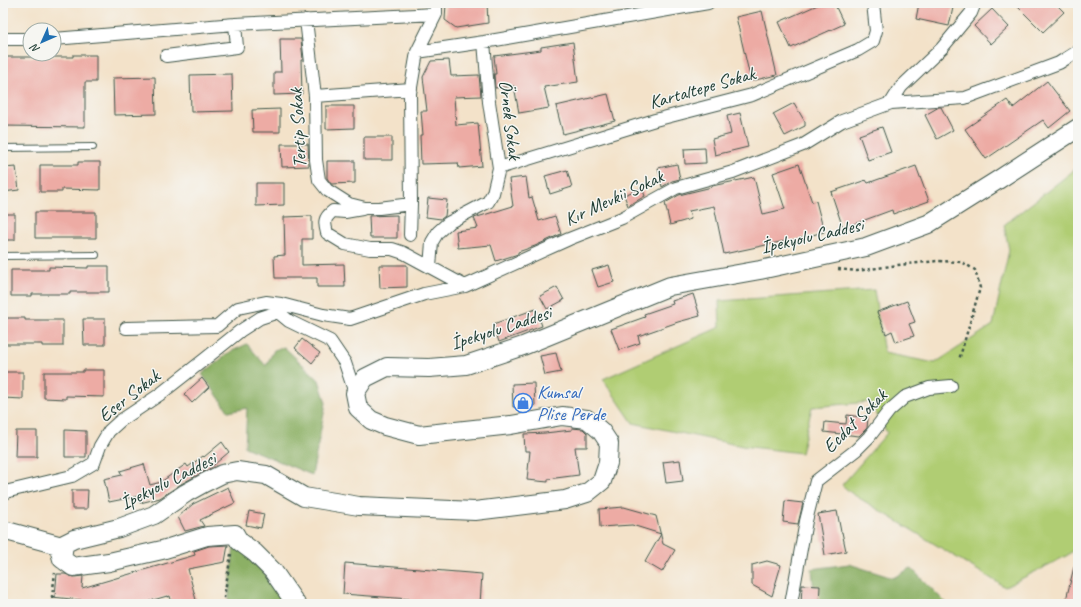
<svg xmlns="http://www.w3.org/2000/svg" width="1081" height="607" viewBox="0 0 1081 607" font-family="Caveat,sans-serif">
<rect width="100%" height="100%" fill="#f6f6f2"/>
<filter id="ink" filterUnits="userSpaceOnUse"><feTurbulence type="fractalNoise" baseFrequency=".025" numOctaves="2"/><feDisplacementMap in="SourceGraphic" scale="8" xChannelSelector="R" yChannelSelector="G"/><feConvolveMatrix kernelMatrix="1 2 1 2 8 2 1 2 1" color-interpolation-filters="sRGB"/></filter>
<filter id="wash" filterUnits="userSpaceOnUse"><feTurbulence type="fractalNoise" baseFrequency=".012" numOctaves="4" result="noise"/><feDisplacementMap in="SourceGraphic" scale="16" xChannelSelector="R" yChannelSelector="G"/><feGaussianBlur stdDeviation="0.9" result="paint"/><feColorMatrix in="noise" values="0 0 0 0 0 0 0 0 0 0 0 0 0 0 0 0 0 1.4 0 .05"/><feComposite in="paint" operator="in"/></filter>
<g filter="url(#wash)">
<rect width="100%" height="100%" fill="#f3e2c9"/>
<path fill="#b0cd73" stroke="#688554" d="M1078,167V546L1068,555L1005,587L851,493L842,485L887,433L870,402L812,407L801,453L742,446L633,423L603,379L720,327L719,301L874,290L884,353L935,363L993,325L1009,250L1004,225Z"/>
<path fill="#8cb065" stroke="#56764c" d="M247,344L266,366L274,350L284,347L319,380L326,403L312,475L245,447L247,408L229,412L202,374L230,352Z
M234,545L254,558L287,604H228Z
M849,564L893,578L911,568L947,604H815L812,569Z"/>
<g id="blocks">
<path fill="#edaba4" d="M446,3H487L488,23L456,28L445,20Z
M822,3H834L844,24L791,48L779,22Z
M919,3H954L949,26L916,19Z
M1014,3H1055L1064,12L1043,32Z
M992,9L1009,27L991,44L974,26Z
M762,11L777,75L751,81L736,17Z
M280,39H301L303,60H301L302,94L274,95V72H281Z
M573,42L578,82L544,87L549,108L519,113L514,86L495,88L494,74H496L494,56L541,50V47Z
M73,55H96V82H85V127L3,126V57H73Z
M449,60L451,76L479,75L481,96L454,97L456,125L478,123L482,166L459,168L458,163L421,164L420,135H423L421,111H427L423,77L431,61Z
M232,74L233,111L191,112L190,75Z
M155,77L156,114L114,115L113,78Z
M1047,81L1070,111L1049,128L1043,120L986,159L965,129L1007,100L1013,108Z
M608,94L615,121L563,134L556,106Z
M794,103L805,122V126L785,136L773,114Z
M326,106H354V128L326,129Z
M939,107H941L953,130L937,139L925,115Z
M280,109V132H253L252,110Z
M740,113L748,147L715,155L712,139L731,134L727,116Z
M882,127L891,152L868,160L859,135Z
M364,137H392V160H364Z
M281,144H308L309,166L282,167Z
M705,148L706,163L685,164L684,149Z
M327,161H355V183L331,184L327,178Z
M78,162H100V190L62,189V192H40V165H78Z
M677,164L680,179L672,181L662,187L658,168Z
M799,164L812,202L816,201L824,232L785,242V241L724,254L714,206L689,211L691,219L670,225L665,203L679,195L712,187V186L754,177L763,214L785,209L773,173Z
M916,166L929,201L893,214L892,210L843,228L831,192L866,180L868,183Z
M16,167L19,190L3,192V168Z
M567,170L572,187L550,194L545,176Z
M526,177L529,198L532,197L539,221L555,216L561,234L535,246L518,252V254L515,255L496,261L491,245L458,248L456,231L478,228L474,218L513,206L509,179Z
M256,183H284V205L256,206Z
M642,188L645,196L628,206L624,195Z
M428,198L447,200L445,216L441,219L426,217Z
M35,212H96V238H35Z
M3,214H15V240H3Z
M397,215V238H370L369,216Z
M312,216V239H302V265L344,264L345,287H317V278H275L274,256L285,255L284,217Z
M379,265H407V287L380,288Z
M609,265L614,282L598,287L592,270Z
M88,266H109V292H70V294H32V296H11V270H49V267L88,268Z
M557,287L564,300L547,309L540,296Z
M693,294L700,316L678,322L638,336L640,343L619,350L611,329L645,317L644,314L673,304L672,301Z
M907,301L915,322L909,324L914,336L896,342L892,331L886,334L877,312Z
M536,309L542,326L499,342L493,324Z
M4,318H25V320H63V346H42V344H4Z
M83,319H105V345H84Z
M302,339L320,353L312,363L295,348Z
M556,353L561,372L545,375L540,356Z
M83,370H104V397L66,396V399L44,398V372H83Z
M3,372H23V399L3,398Z
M202,378L209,387L192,403L184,394Z
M534,383L535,406L513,407L512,384Z
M847,415L868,418L867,428L859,436L824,432L825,422L846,424Z
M572,428L583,429L587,433V447H575L579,475L548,479V482L527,480L530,451H525L524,434L545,433L572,430Z
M65,430L86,431V457H65Z
M16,431H37V457H15Z
M222,442L229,452L209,469L181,484L160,498L140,503L139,496L109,502L104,479L122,475L120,471L144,464L150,485L161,482L186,464L188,467L203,456L204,457Z
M680,460L683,481L666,483L663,462Z
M228,487L235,503L200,520L204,526L185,531L178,517L193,504Z
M72,490H88L87,509H72Z
M785,501L803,503L798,524L783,522Z
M624,507L656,516L663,544L675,550L662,572L645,562L661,534L632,525L600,527L599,509Z
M249,511L264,514L261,528L246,525Z
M837,511L841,532H842L846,551L825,555L818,514Z
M228,545L225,562L188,569L197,604H172L170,596L167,597V596L140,604H81V600L52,597L55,596L57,574H65L74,577L83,576L82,588L195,555L194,551L209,546Z
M767,561L781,565L772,596L752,585V565Z
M345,563L482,574L480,604L439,601V604H409V599L343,594Z
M1074,567H1078V604H1065Z
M802,585L820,586L819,604H801Z"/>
</g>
</g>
<g filter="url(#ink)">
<use href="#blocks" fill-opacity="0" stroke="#3f564a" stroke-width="1"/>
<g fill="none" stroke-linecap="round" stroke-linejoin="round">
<defs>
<path id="lane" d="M3,148L93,147
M3,256L96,255"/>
<path id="street" d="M306,20L315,96L316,160L319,180L327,190L349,204L365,208H379L411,204
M3,39H30
M54,39L235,24L436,14
M417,52L484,42L708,3
M166,56L237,47L235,24
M315,96L411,89
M891,103L901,87L942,48L971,13L975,3
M499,168L655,120L752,95L858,50L873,41L876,31L873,3
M362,209L345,212L333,211C324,218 324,222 327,233L345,244L370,249H392L404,253L465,286
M410,235L411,204L410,93L417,52L436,14V3
M430,267L432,242L438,232L448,223L488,202L493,193L499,168L489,102L484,42
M126,328L217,326L238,308L266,302L281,304
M355,393L345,363L330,341L289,321L278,312L281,304L323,315L350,319L424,294L465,286L569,239L622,218L676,188L733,172L803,145L842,121L891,103L965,98L1059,63L1078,51
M3,494L9,491L72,476L94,463L100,446L109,431L120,421L159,395L205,359L240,331L260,318L278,312
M791,604L806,521L816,481L856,450L869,437L889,411L905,397L929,388L951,386"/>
<path id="secondary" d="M3,530L58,545L62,559L73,567L109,562L162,550L207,536L235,534L239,541L255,553L273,571L296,604
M62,559L64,544L74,539L119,528L154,515L186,493L204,483L222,474L237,471L266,475L304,497L359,506L475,511L565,500L587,493L602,481L608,463L609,443L601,431L587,419L562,416L511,425L419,435L385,426L371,420L358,408L355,393L365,378L387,367L429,368L466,365L523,346L670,286L760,270L866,247L928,224L998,180L1078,128"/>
</defs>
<use href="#lane" stroke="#3f564a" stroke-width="8"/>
<use href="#street" stroke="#3f564a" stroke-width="14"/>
<use href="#secondary" stroke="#3f564a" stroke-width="20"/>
<path stroke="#3f564a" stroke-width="2.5" stroke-dasharray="3 3" stroke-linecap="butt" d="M838,269L857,271L898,265L937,261L962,262L975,270L980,288L959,360
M51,604L55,573
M223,604L231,554"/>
<use href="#lane" stroke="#fff" stroke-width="6"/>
<use href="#street" stroke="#fff" stroke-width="12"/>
<use href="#secondary" stroke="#fff" stroke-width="18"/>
</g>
</g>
<defs>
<symbol id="shop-ring" viewBox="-11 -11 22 22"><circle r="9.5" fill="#f6f6f2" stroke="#3f7fe0" stroke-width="1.5"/><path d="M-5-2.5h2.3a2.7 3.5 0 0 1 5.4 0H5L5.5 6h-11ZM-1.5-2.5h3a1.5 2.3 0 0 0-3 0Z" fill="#3f7fe0"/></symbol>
</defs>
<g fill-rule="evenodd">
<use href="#shop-ring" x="512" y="392" width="22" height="22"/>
</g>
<g text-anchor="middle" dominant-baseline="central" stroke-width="3" stroke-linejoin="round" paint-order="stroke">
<g font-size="19" fill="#1f3d34" stroke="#f6f6f2">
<text transform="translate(702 88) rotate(-16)">Kartaltepe Sokak</text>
<text transform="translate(510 120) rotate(83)">Örnek Sokak</text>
<text transform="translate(298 128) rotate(-93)">Tertip Sokak</text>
<text transform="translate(614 198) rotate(-25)">Kır Mevkii Sokak</text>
<text transform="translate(812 236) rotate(-13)">İpekyolu Caddesi</text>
<text transform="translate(501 328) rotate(-18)">İpekyolu Caddesi</text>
<text transform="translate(129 396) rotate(-38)">Eser Sokak</text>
<text transform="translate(855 421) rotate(-45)">Ecdat Sokak</text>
<text transform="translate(168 481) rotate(-27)">İpekyolu Caddesi</text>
</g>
<g font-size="19" fill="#366cbe" stroke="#f6f6f2" text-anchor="start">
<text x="537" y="392">Kumsal<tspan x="537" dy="22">Plise Perde</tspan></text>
</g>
</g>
<rect width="1081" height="607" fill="none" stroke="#f6f6f2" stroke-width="16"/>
<g transform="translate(42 42) rotate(225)"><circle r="19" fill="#f6f6f2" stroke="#a0aca6"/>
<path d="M0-3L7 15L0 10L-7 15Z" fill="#1f6fb2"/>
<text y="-6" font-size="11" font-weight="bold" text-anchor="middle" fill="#1f3d34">N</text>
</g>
</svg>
